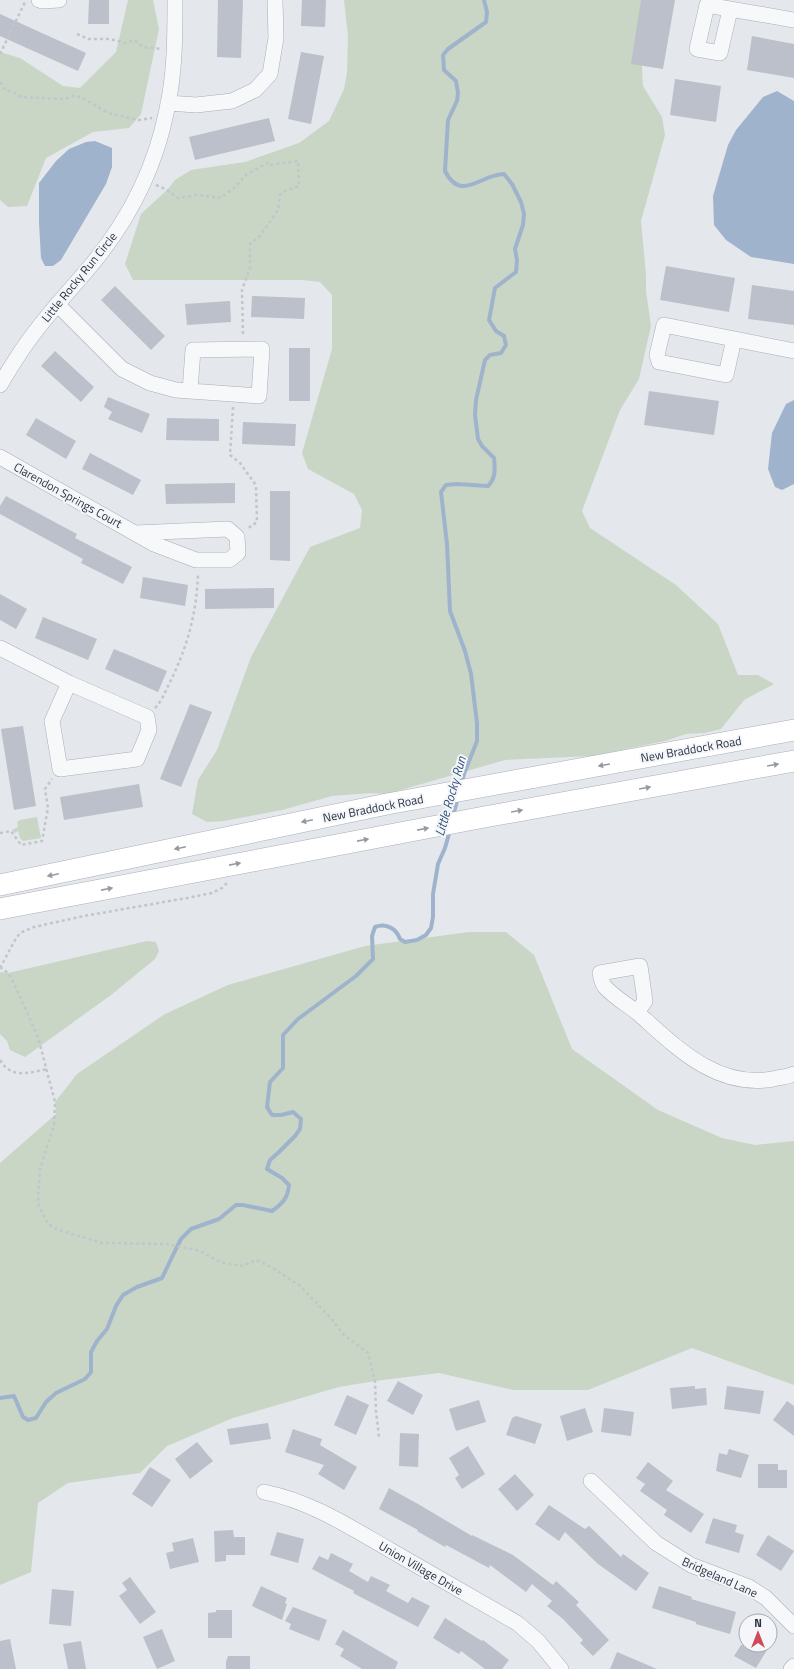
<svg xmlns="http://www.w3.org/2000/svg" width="794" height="1669" viewBox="0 0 794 1669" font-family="'Titillium Web',sans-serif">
<rect width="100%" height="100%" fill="#e4e7ec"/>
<path fill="#c9d6c5" d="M128,0H153L159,29L141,114L129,128L93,132L46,158L27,206L8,207L0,200V52L20,58L63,86L80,88L116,52Z
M344,0H648L639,14L643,86L662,117L665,135L641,221L646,275V291L651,326L639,379L620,410L582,511L590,528L676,585L718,624L738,675H758L774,684L744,700L721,729L704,733L686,734L665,741L592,756L505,760L387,794L371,793L332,796L282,810L224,821L207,822L192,814L198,780L217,750L251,657L310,547L360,528L362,510L354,494L308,469L302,453L332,349V295L320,282L303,280H133L125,264L141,214L167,190L175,180L191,170L245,162L299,143L329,121L344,89L347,72L348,36Z
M37,817L41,838L23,841L20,838L18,831L15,833L12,830L18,827L17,822L20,820Z
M469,932H506L534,955L572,1049L658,1110L722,1138L755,1145L794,1141V1385L692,1348L588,1390H513L439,1373L375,1381L339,1387L233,1418L167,1446L140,1473L68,1483L38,1503L31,1572L0,1585V1163L56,1114L55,1102L77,1074L165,1014L228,985L365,946Z
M147,941L156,942L159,951L155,959L111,995L25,1057L10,1050L7,1041L0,1034V972L8,973Z"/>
<path fill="#9fb4cc" d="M777,91L794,101V264L751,257L726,240L714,225L713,196L728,145L736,130L763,97Z
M95,141L112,148V167L106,184L61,260L53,266H45L41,258L39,223V183L56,161L69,149L86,142Z
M794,400V484L782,490L775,487L768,469L772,433L786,404Z"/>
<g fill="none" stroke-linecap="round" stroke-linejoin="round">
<path stroke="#9fb4cc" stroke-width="4" d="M461,785L464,774L477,741V723L471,674L465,651L450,611L447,544L441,492L446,485L457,484L488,486C496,478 495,469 494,458L482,446L478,439L475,415L476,400L485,360L490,355L501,353L506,345L504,336L496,331L489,320L495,288L516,272L517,260L515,249L523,225L524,214L521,202L512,184L504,174C481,174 461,203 445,171L448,120L457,101L458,93L456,81L444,70L443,55L448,49L486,22L487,12L484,0
M453,816L458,797
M0,1398L14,1396L23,1417L28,1420L36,1418L46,1402L56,1393L85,1379L91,1372V1352L97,1341L107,1329L116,1306L123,1295L137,1287L162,1278L174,1253L181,1239L191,1229L219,1219L236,1205H243L272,1211C282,1204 288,1198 289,1185L282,1178L267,1169L270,1160L278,1153L295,1136L300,1129L301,1119L293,1112L281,1115H272L267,1107L270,1082L283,1068V1035L298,1019L356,976L373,959L372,936L375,927C386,923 396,928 400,939L405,942L417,940L426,935L431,928L433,917V894L438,864L445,848L450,830"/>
</g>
<path fill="#bbc0ca" d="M89,0H109V24H88Z
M218,0H243L241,58L217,57Z
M302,0H326L325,27L301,26Z
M641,0H675L663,69L631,64Z
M0,14L86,53L78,71L0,36Z
M752,36L794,44V78L747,70Z
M301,52L324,56L311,124L288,119Z
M675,79L721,86L716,122L670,115Z
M269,118L275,141L195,160L189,137Z
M666,266L735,278L729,312L660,300Z
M752,285L794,291V325L748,319Z
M115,286L165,336L151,350L101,300Z
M252,296L305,298L304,319L251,317Z
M230,301L231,322L187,325L185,304Z
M289,348H310V401H289Z
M55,351L94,387L81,402L41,366Z
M649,391L719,401L714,435L644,425Z
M108,397L150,414L142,433L108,419L112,412L104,407Z
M36,418L76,441L66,459L26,435Z
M167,418L219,419V441L166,440Z
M243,422L296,424L295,446L242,444Z
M90,453L141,480L133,495L82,469Z
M235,483V503L166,504L165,484Z
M270,491H290V561L270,560Z
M6,496L77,534L75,538L132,567L123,584L81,563L83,559L0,514V506Z
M143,577L188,585L185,606L140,598Z
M274,588V608L205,609V589Z
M0,594L27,609L16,629L0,620Z
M43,617L97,639L88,660L35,638Z
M114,649L167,671L158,692L105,669Z
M190,704L212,712L181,787L160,779Z
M23,726L36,806L14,810L1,729Z
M139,784L143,807L64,820L60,797Z
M398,1381L423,1395L413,1415L387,1401Z
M695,1386V1389L706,1388L707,1405L672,1409L670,1388Z
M727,1386L764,1391L760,1414L724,1409Z
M347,1395L369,1405L356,1435L334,1425Z
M479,1400L486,1422L456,1431L449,1409Z
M787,1401L794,1406V1436L773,1420Z
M585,1408L593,1432L567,1441L560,1416Z
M604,1408L634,1412L631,1436L601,1432Z
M516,1416L542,1424L535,1444L506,1435L512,1418Z
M268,1423L271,1439L230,1445L227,1429Z
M293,1429L322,1439L320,1445L357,1467L344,1490L318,1474L324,1465L285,1452Z
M400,1433L419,1434L418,1467L399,1466Z
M197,1442L213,1461L190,1479L175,1459Z
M468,1446L485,1474L462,1489L455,1478L459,1475L449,1458Z
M729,1449L749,1455L741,1478L716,1471L719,1453L727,1455Z
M648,1462L673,1481L666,1490L704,1514L691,1533L664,1515L667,1510L640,1491L645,1484L636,1478Z
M758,1464H778V1470H787V1488H758Z
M150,1467L171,1480L152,1507L132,1494Z
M515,1474L534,1495L517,1511L498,1489Z
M389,1488L418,1504L472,1536V1535L513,1555L553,1585L556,1581L579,1602L576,1605L609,1640L593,1656L580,1643L583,1640L563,1619L547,1606L552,1601L532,1584L526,1592L490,1565L489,1568L446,1545L445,1547L417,1531L418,1530L379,1509Z
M549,1505L585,1529L589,1526L621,1557L623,1554L649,1573L636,1591L598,1564L565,1532L559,1541L535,1524Z
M713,1518L737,1525L735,1532L744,1535L739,1553L705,1543Z
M233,1530L234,1537H245V1555H226V1561L215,1562L214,1531Z
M277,1532L304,1539L298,1563L270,1555Z
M768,1535L794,1551L781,1571L756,1555Z
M193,1538L199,1562L170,1569L166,1553L174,1551L172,1543Z
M331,1553L353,1564L349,1571L368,1582L371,1576L390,1585L386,1591L408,1603L412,1597L430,1606L418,1627L353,1593L354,1591L312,1569L319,1556L328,1560Z
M130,1577L156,1612L140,1624L119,1596L127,1590L122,1583Z
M261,1586L287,1598L285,1603L287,1604L282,1620L252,1606Z
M659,1586L692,1597L691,1599L736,1612L730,1634L696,1624V1622L652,1608Z
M52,1589L74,1591L71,1626L49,1624Z
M293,1607L327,1620L319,1641L289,1629L291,1624L285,1621Z
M216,1610H232V1638H208V1613L216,1612Z
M445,1618L482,1641L483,1640L509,1660L502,1669H485L461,1651L459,1654L433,1638Z
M162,1629L175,1661L157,1669L143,1637Z
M343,1630L398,1662L395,1669H362L340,1656L344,1649L335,1644Z
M10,1639L16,1669H0V1641Z
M81,1641L86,1669H68L63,1644Z
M741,1645H770L756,1668L734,1656Z
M617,1652L657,1669H610Z
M228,1656H250V1669H226V1662Z"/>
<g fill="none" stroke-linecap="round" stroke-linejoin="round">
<defs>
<path id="street" d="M39,0L42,1L59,0
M730,10L720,53L697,49L707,5L794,20
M168,103L196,105L232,101L255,90L270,74L276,38L275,0
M57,304L122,369L150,383L176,390L259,396L262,349L193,350L190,391
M734,339L726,375L659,362L657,355L664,325L794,351
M0,385C11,367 22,348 35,332C53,308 74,286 93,263C130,218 156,165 167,109C175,73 175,36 175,0
M0,457L154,544L196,560H229L238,553L237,537L228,529L135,533
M0,648L69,683L147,717L149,730L137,759L60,769L52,721L69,683
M637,1012L645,1001L640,966L600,973C601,978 602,984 605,987C615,998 628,1005 639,1014C677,1048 717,1089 773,1079C780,1077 788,1077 794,1074
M591,1481L656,1543L691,1565L749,1587L766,1598L794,1626
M264,1492C310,1501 350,1527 390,1550C432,1574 475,1599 517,1623L538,1641L561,1669
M791,1669L794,1666"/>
<path id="secondary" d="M0,885L387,804L794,730
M0,909L479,818L794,761"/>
</defs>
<use href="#street" stroke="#a9aeb7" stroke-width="16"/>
<use href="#secondary" stroke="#a9aeb7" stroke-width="22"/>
<path stroke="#c2c5cb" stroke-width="2.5" stroke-dasharray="3 3" stroke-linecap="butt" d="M77,34L88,39H110L125,43L134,40L143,47L162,49
M0,54L26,0
M0,82L5,90L13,92L21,97L64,99L73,96L81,97L108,113L139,120L152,118
M156,185L167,190L178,198L198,195L221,198L234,188L247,174L268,163L269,165L298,161L299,186L285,191L280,195L278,210L259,237L250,244V267L242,290L243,337
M233,407L230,455L240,463L255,484L256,488L257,522L247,529
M155,708C162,701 165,692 169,684C187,649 197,612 198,573
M0,833L11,831L21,845L42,841L48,808L45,789L52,779
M0,967L8,973L12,979L38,1037L55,1102L54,1125L40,1169L38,1198L39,1207L48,1224L56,1229L102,1243L167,1244L200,1251L220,1262L242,1266L256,1260L273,1268L300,1286L329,1316L344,1335L368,1353L375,1381L376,1411L379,1437
M0,968L15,940L20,933L34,927L84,916L187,898L212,893L222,888L227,883
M0,1060C11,1079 29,1073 47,1069"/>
<use href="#street" stroke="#f7f8fa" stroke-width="15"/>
<use href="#secondary" stroke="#fff" stroke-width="21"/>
</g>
<defs><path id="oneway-solid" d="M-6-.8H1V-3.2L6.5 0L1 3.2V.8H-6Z"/></defs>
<g fill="#959aa2">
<use href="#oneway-solid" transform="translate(604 765) rotate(170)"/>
<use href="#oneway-solid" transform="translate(773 765) rotate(-10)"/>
<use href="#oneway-solid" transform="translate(645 788) rotate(-10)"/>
<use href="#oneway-solid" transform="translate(517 811) rotate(-10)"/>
<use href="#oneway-solid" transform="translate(307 821) rotate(168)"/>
<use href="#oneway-solid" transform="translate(423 829) rotate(-11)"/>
<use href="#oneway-solid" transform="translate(363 840) rotate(-11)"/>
<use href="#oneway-solid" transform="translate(180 848) rotate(168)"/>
<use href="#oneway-solid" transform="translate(235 864) rotate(-11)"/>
<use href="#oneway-solid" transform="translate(53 875) rotate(168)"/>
<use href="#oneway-solid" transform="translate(107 889) rotate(-11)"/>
</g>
<g text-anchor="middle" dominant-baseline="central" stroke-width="4" stroke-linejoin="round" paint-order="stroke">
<g font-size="12" fill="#2b3445" stroke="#f4f6f9">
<text transform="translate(79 277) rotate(-51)">Little Rocky Run Circle</text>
<text transform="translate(68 495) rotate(29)">Clarendon Springs Court</text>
<text transform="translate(691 749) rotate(-10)">New Braddock Road</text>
<text transform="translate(373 808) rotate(-11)">New Braddock Road</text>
<text transform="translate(421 1568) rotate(30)">Union Village Drive</text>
<text transform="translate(720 1577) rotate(24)">Bridgeland Lane</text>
</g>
<g font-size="13" font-style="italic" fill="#34527a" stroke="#f4f6f9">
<text transform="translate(450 796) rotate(-74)">Little Rocky Run</text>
</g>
</g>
<g transform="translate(758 1633)"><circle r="19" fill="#f4f6f9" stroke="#a4a8b1"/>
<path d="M0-3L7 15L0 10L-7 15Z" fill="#d1495b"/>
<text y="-6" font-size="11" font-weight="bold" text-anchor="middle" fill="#2b3445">N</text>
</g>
</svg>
